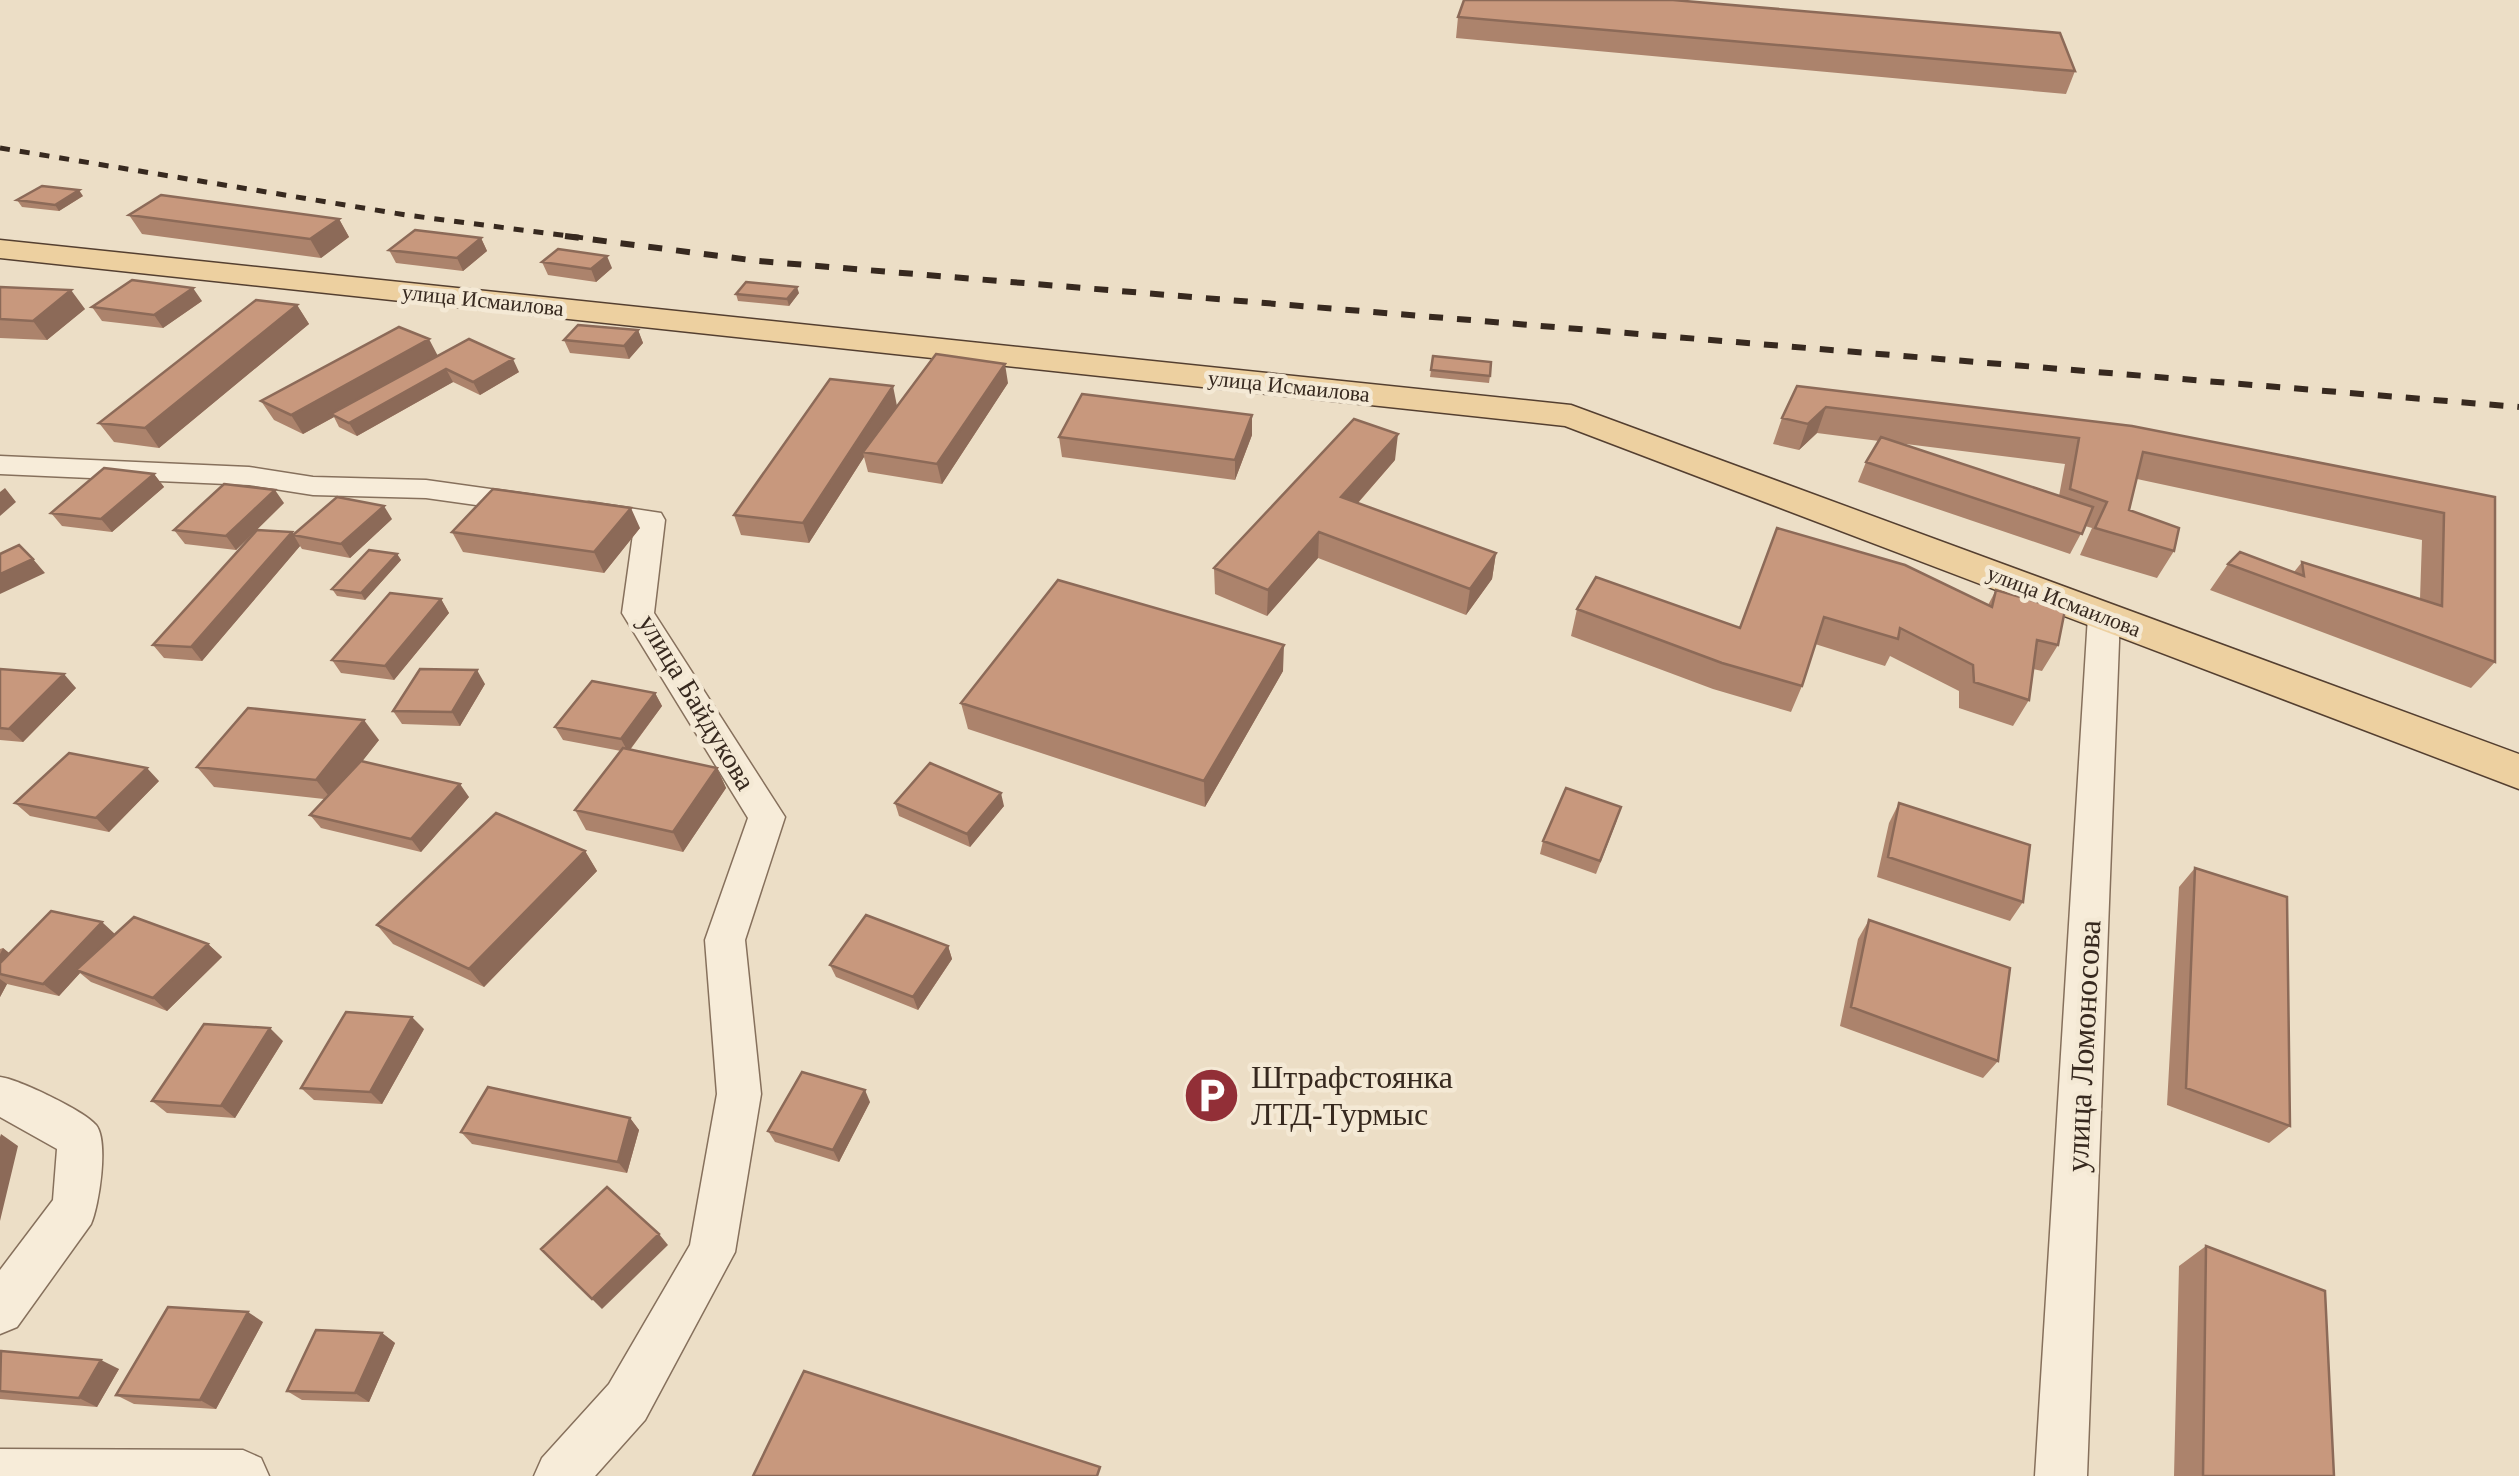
<svg xmlns="http://www.w3.org/2000/svg" width="2519" height="1476" viewBox="0 0 2519 1476" font-family="Georgia,serif">
<rect width="100%" height="100%" fill="#ecdec6"/>
<g fill="none" stroke-linecap="round" stroke-linejoin="round">
<defs>
<path id="minor" d="M0,456L249,467L313,477L426,480L533,495L543,497L548,504L543,511L533,513L426,498L313,495L249,485L0,474Z
M589,502L661,513L665,520L654,613L785,817L745,940L761,1094L735,1252L645,1420L595,1476H534L542,1458L609,1384L690,1245L717,1094L705,940L748,818L622,613L634,527L578,518L574,511L578,504Z
M2104,605L2115,608L2120,616L2087,1476H2035L2088,616L2093,608Z
M0,1077C18,1079 85,1111 96,1125C109,1141 99,1206 91,1224L17,1327L0,1334V1270L53,1200L57,1149L0,1117Z
M0,1449L243,1450L261,1458L269,1476H0Z"/>
<path id="major" d="M0,240L1571,405L2519,754V789L1565,426L0,258Z"/>
</defs>
<use href="#minor" stroke="#86705c" stroke-width="3"/>
<use href="#major" stroke="#543f30" stroke-width="3"/>
<use href="#minor" fill="#f7ecd9" fill-rule="evenodd"/>
<use href="#major" fill="#edd0a0" fill-rule="evenodd"/>
<path stroke="#37291f" stroke-width="5" stroke-dasharray="10 10" stroke-linecap="butt" d="M0,148L406,215L584,238"/>
<path stroke="#37291f" stroke-width="6" stroke-dasharray="14 14" stroke-linecap="butt" d="M565,236L758,261L2519,407"/>
</g>
<path fill="#ac836c" fill-rule="evenodd" d="M1458,17L2075,71L2066,94L1456,38Z
M83,196L59,211L22,207L17,200Z
M129,215L339,219L349,237L321,258L142,234Z
M481,238L487,251L463,271L396,263L389,250Z
M542,262L612,268L596,282L548,275Z
M0,287L85,309L47,340L0,338Z
M799,293L789,306L738,301L736,294Z
M202,301L163,328L102,321L92,307Z
M297,305L309,324L159,448L114,442L99,423Z
M638,330L643,343L629,359L570,353L564,340Z
M438,356L519,372L480,395L453,382L357,436L339,427L334,417L303,434L274,420L261,401Z
M1433,356L1490,376L1489,383L1430,377Z
M1008,383L942,484L868,472L864,457L809,543L741,535L734,515L897,406Z
M1797,386L2495,497V662L2471,688L2210,590L2228,564L2294,572L2302,562L2420,599L2422,540L2137,479L2129,510L2174,551L2157,578L2080,555L2092,528L2085,526L2070,554L1858,482L1866,462L1879,441L1817,433L1799,450L1773,444L1782,418ZM1898,443L2065,464L2059,496Z
M1252,415V435L1235,480L1062,457L1059,437Z
M1395,460L1358,503L1496,553L1492,579L1466,615L1318,558L1267,616L1215,594L1214,568Z
M154,474L164,487L112,532L62,526L51,513Z
M284,503L236,550L185,544L174,530Z
M392,519L350,558L302,549L300,546L202,661L164,658L153,645L292,532L293,534Z
M640,528L604,573L463,552L452,532Z
M1777,528L1988,605L1996,590L2058,645L2042,671L2033,669L2029,700L2013,726L1959,708V691L1890,656L1885,666L1815,644L1802,686L1791,712L1713,689L1571,636L1577,609L1740,628Z
M397,554L401,560L365,600L337,596L332,589Z
M441,599L449,613L394,680L341,673L332,660Z
M0,669L76,688L23,742L0,740Z
M1283,671L1205,807L968,729L961,703Z
M485,684L460,726L402,724L393,711Z
M655,693L662,706L630,750L717,768L726,788L683,852L586,830L575,810L621,751L563,740L555,727Z
M379,740L362,761L469,797L421,852L321,828L310,815L324,799L214,787L197,767Z
M159,781L109,832L30,816L15,803Z
M895,803L1004,806L970,847L899,816Z
M1899,803L2023,902L2010,921L1877,877L1889,823Z
M1617,820L1596,874L1540,854L1543,841Z
M585,851L597,871L484,987L393,944L377,925Z
M2195,868L2290,1126L2269,1143L2167,1105L2179,887Z
M1869,920L1998,1061L1983,1078L1840,1026L1858,939Z
M115,934L208,944L222,957L167,1011L91,982L80,973L59,996L7,984L0,997V949L3,948L10,954Z
M948,946L952,959L918,1010L836,977L830,965Z
M424,1029L382,1104L314,1100L301,1088Z
M283,1041L235,1118L167,1113L152,1101Z
M870,1102L839,1162L775,1142L768,1131Z
M630,1118L639,1130L627,1173L472,1144L461,1132Z
M2206,1246L2334,1476H2174L2179,1266Z
M263,1322L216,1409L134,1404L116,1395Z
M382,1333L395,1343L369,1402L302,1400L287,1391Z
M0,1353L119,1369L97,1407L0,1399Z"/>
<path fill="#8c6a58" d="M79,190L83,196L59,211L55,205Z
M339,219L349,237L321,258L310,239Z
M481,238L487,251L463,271L457,258Z
M607,256L612,268L596,282L591,269Z
M797,287L799,293L789,306L787,299Z
M193,288L202,301L163,328L154,315Z
M71,290L85,309L47,340L33,321Z
M297,305L309,324L159,448L145,428Z
M638,330L643,343L629,359L624,346Z
M429,339L439,358L331,414L334,417L303,434L291,415Z
M513,359L519,372L480,395L473,382Z
M1005,364L1008,383L942,484L937,464Z
M446,369L453,382L357,436L349,423Z
M893,386L897,406L863,452L864,457L809,543L803,523Z
M1826,407L1817,433L1799,450L1808,424Z
M1252,415V435L1235,480V460Z
M1398,434L1395,460L1340,523L1341,497Z
M154,474L164,487L112,532L101,519Z
M5,488L16,502L0,516V492Z
M275,490L284,503L236,550L226,536Z
M384,506L392,519L350,558L341,544Z
M631,508L640,528L604,573L594,552Z
M292,532L300,546L202,661L191,647Z
M1319,532L1318,558L1267,616L1268,590Z
M1496,553L1492,579L1466,615L1470,589Z
M397,554L401,560L365,600L361,593Z
M33,559L45,573L0,594V574Z
M441,599L449,613L394,680L385,666Z
M1284,645L1283,671L1205,807L1204,781Z
M477,670L485,684L460,726L452,712Z
M64,674L76,688L23,742L9,729Z
M655,693L662,706L628,752L621,739Z
M364,720L379,740L332,800L316,780Z
M147,768L159,781L109,832L96,818Z
M717,768L726,788L683,852L673,832Z
M460,784L469,797L421,852L411,839Z
M1001,793L1004,806L970,847L967,834Z
M585,851L597,871L484,987L469,969Z
M102,922L116,935L76,970L80,973L59,996L43,984Z
M208,944L222,957L167,1011L153,998Z
M948,946L952,959L918,1010L913,997Z
M3,948L19,961L0,974V954Z
M0,979L7,984L0,997Z
M412,1017L424,1029L382,1104L370,1092Z
M270,1028L283,1041L235,1118L221,1106Z
M865,1090L870,1102L839,1162L833,1150Z
M630,1118L639,1130L627,1173L618,1162Z
M1,1134L18,1146L0,1221V1137Z
M659,1234L668,1245L602,1309L592,1299Z
M248,1312L263,1322L216,1409L200,1400Z
M382,1333L395,1343L369,1402L355,1393Z
M101,1360L119,1369L97,1407L79,1398Z"/>
<path fill="#c8987d" stroke="#8c6a58" stroke-width="2.5" d="M1464,0H1673L2060,33L2075,71L1458,17Z
M42,186L79,190L55,205L17,200Z
M161,195L339,219L310,239L129,215Z
M415,230L481,238L457,258L389,250Z
M558,249L607,256L591,269L542,262Z
M132,280L193,288L154,315L92,307Z
M746,282L797,287L787,299L736,294Z
M0,287L71,290L33,321L0,319Z
M256,300L297,305L145,428L99,423Z
M578,325L638,330L624,346L564,340Z
M399,327L429,339L291,415L261,401Z
M469,339L513,359L473,382L446,369L349,423L331,414Z
M936,354L1005,364L937,464L863,452Z
M1433,356L1491,362L1490,376L1431,370Z
M830,379L893,386L803,523L734,515Z
M1797,386L2132,426L2495,497V662L2228,564L2240,552L2304,576L2302,562L2442,606L2444,513L2143,452L2129,510L2179,528L2174,551L2095,528L2107,502L2070,489L2079,438L1826,407L1808,424L1782,418Z
M1082,394L1252,415L1235,460L1059,437Z
M1354,419L1398,434L1341,497L1496,553L1470,589L1319,532L1268,590L1214,568Z
M1881,437L2093,507L2082,534L1866,462Z
M104,468L154,474L101,519L51,513Z
M224,484L275,490L226,536L174,530Z
M493,489L631,508L594,552L452,532Z
M337,497L384,506L341,544L293,535Z
M1777,528L1905,565L1992,607L1996,590L2065,610L2058,645L2037,640L2029,700L1974,682L1973,665L1900,628L1898,639L1824,617L1802,686L1722,663L1577,609L1596,577L1740,628Z
M257,530L292,532L191,647L153,645Z
M19,545L33,559L0,574V554Z
M369,550L397,554L361,593L332,589Z
M1058,580L1284,645L1204,781L961,703Z
M390,593L441,599L385,666L332,660Z
M0,669L64,674L9,729L0,728Z
M420,669L477,670L452,712L393,711Z
M592,681L655,693L621,739L555,727Z
M248,708L364,720L316,780L197,767Z
M623,748L717,768L673,832L575,810Z
M69,753L147,768L96,818L15,803Z
M361,761L460,784L411,839L310,815Z
M930,763L1001,793L967,834L895,803Z
M1566,788L1621,807L1600,861L1543,841Z
M1899,803L2030,845L2023,902L1888,857Z
M496,813L585,851L469,969L377,925Z
M2195,868L2287,897L2290,1126L2186,1088Z
M51,911L102,922L43,984L0,974V963Z
M866,915L948,946L913,997L830,965Z
M134,917L208,944L153,998L76,970Z
M1869,920L2010,968L1998,1061L1851,1007Z
M346,1012L412,1017L370,1092L301,1088Z
M204,1024L270,1028L221,1106L152,1101Z
M802,1072L865,1090L833,1150L768,1131Z
M488,1087L630,1118L618,1162L461,1132Z
M607,1187L659,1234L592,1299L541,1249Z
M2206,1246L2325,1291L2334,1476H2203Z
M168,1307L248,1312L200,1400L116,1395Z
M316,1330L382,1333L355,1393L287,1391Z
M1,1351L101,1360L79,1398L0,1391Z
M804,1371L1100,1467L1097,1476H753Z"/>
<defs>
<symbol id="parking-disc" viewBox="-11 -11 22 22"><circle r="9.5" fill="#922f37" stroke="#f4e9d5"/><path d="M-3.5-5.5H1a3.5 3.5 0 0 1 0 7H-1V5.5H-3.5ZM-1-3.4V-.6H.8a1.4 1.4 0 0 0 0-2.8Z" fill="#fff"/></symbol>
</defs>
<g fill-rule="evenodd">
<use href="#parking-disc" x="1180" y="1064" width="63" height="63"/>
</g>
<g text-anchor="middle" dominant-baseline="central" stroke-width="9" stroke-linejoin="round" paint-order="stroke">
<g font-size="22" fill="#37291f" stroke="#f4e9d5">
<text transform="translate(483 300) rotate(6)">улица Исмаилова</text>
<text transform="translate(1289 386) rotate(6)">улица Исмаилова</text>
<text transform="translate(2064 601) rotate(21)">улица Исмаилова</text>
</g>
<g font-size="28" fill="#37291f" stroke="#f4e9d5">
<text transform="translate(697 702) rotate(59)">улица Байдукова</text>
</g>
<g font-size="32" fill="#37291f" stroke="#f4e9d5">
<text transform="translate(2083 1046) rotate(-87)">улица Ломоносова</text>
</g>
<g font-size="32" fill="#37291f" stroke="#f4e9d5" text-anchor="start">
<text x="1251" y="1077">Штрафстоянка<tspan x="1251" dy="37">ЛТД-Турмыс</tspan></text>
</g>
</g>
</svg>
